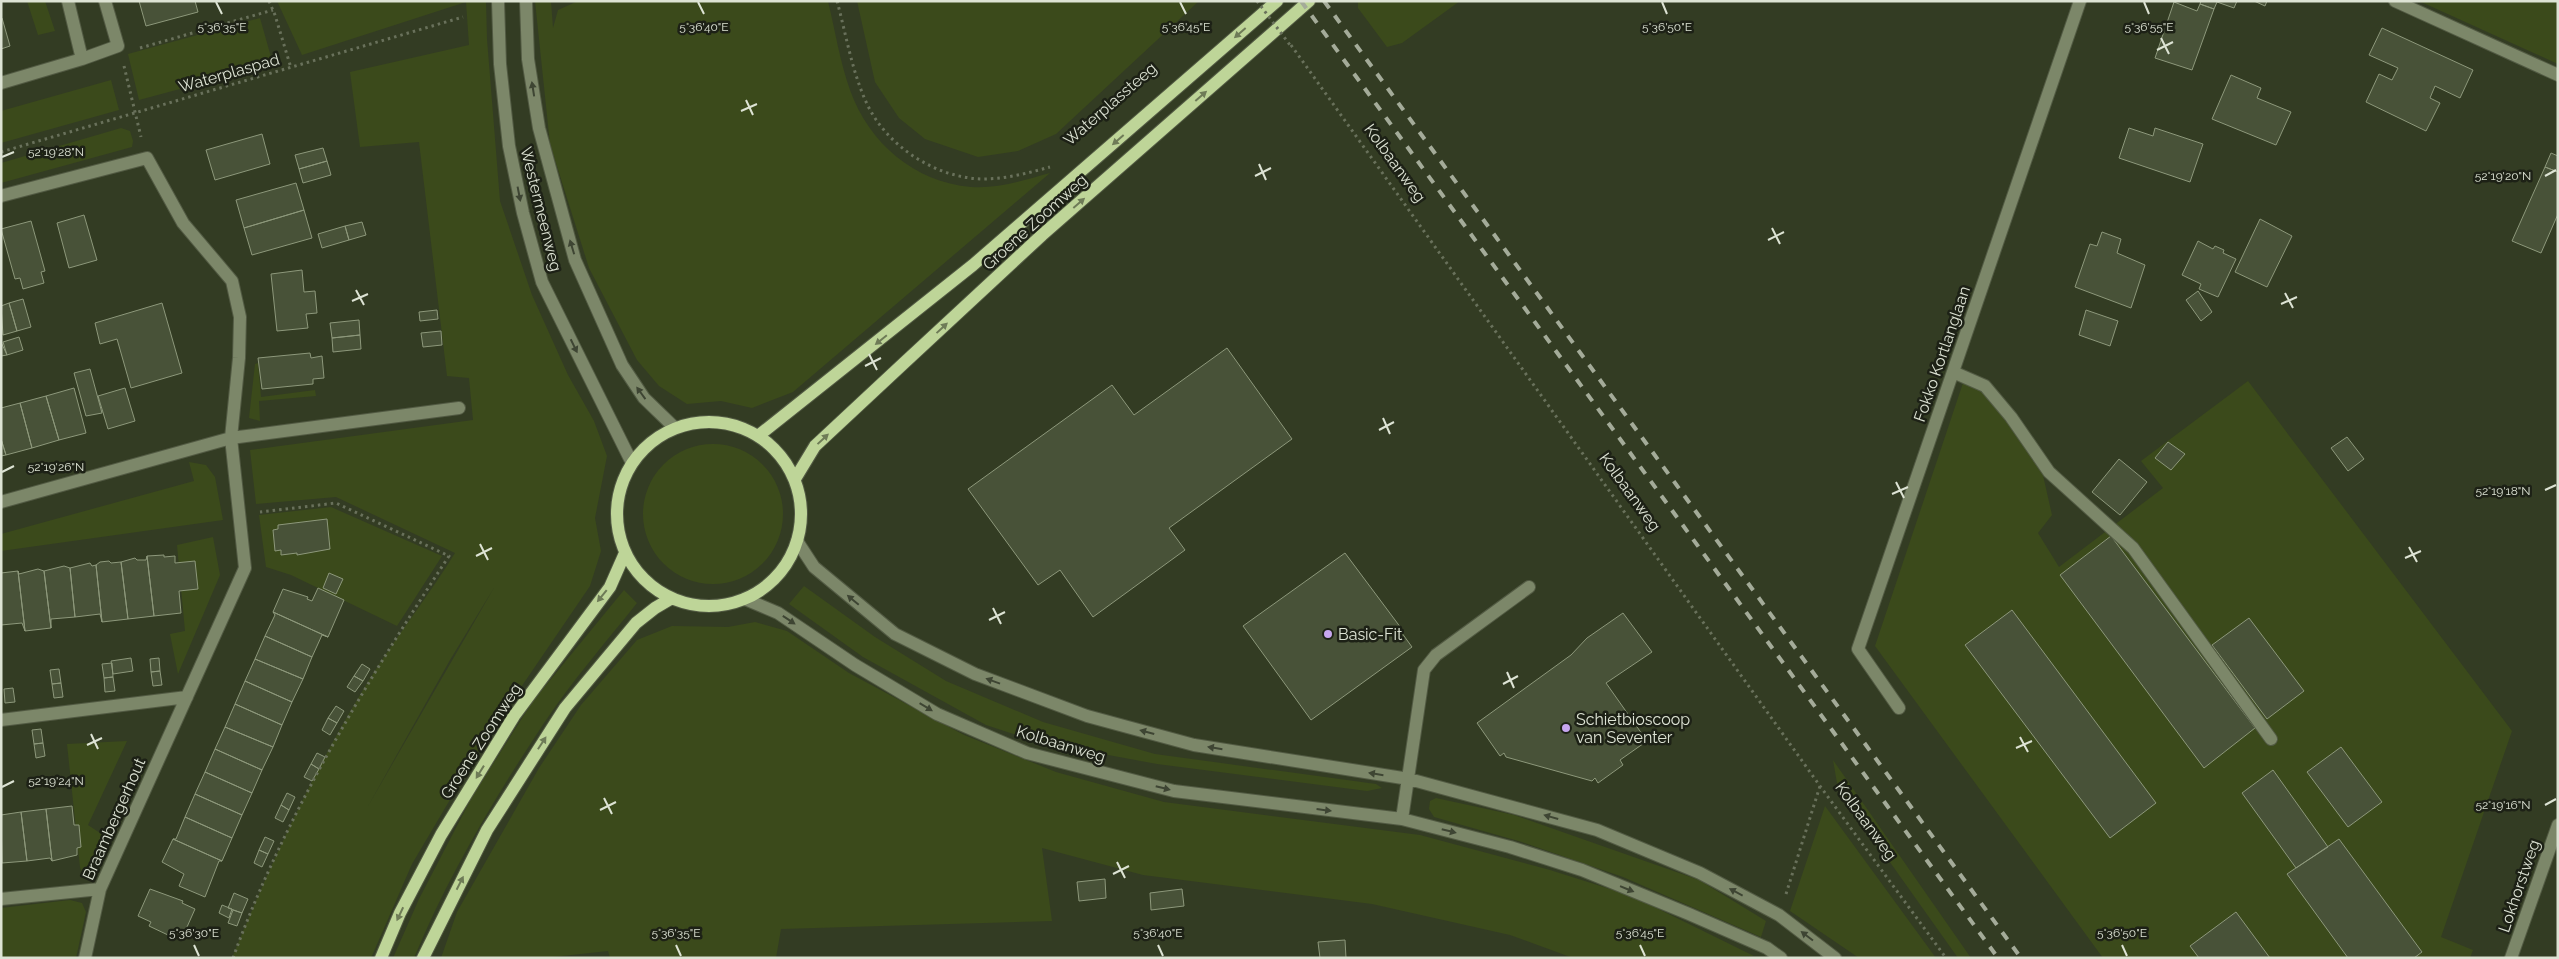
<svg xmlns="http://www.w3.org/2000/svg" width="2559" height="959" viewBox="0 0 2559 959" font-family="Raleway,sans-serif">
<rect width="100%" height="100%" fill="#333c23"/>
<path fill="#3b4a1b" fill-rule="evenodd" d="M27,1H45L55,31L38,35Z
M277,1H486L487,39L500,201L532,295L568,375L594,421L607,456L595,518L601,551L590,586L487,737L412,864L371,958H232C273,858 319,758 378,666C403,628 431,592 455,553L336,497L256,504L250,450L473,420L469,378L447,376L419,142L360,147L350,72L469,45L466,2L302,55ZM495,586L367,808L450,660Z
M535,1H551L553,28L558,10L578,1H828C835,30 840,62 850,90C869,143 914,182 971,187C998,189 1025,180 1050,173L793,392L752,408L721,401L687,404L659,386L637,360L589,268L550,144Z
M857,1H1199L1056,134L1018,151L978,157L925,139L899,118L875,82Z
M1358,1H1460L1402,43L1387,47L1358,8Z
M2419,1H2558V64Z
M260,18L273,64L139,100L128,54Z
M111,80L119,110L1,143V111Z
M121,128L130,131L133,141L132,147L1,183V163Z
M258,363L261,397L315,390L316,396L259,401L260,421L249,418L255,364Z
M1966,374L2009,411L2040,462L2052,515L2038,533L2059,567L2163,488L2141,461L2248,381L2512,731L2441,937L2473,950L2470,958H2103L1875,646Z
M643 514a70 70 0 1 1 140 0a70 70 0 1 1-140 0Z
M189,462L206,465L215,477L223,520L1,551V534L194,481Z
M331,507L442,556L397,626L291,575L266,567L259,515Z
M213,537L220,575L178,674L170,634L185,631L177,545Z
M804,586L875,637L946,681L1043,722L1155,754L1376,784L1382,788L1367,791L1157,764L1038,742L986,725L863,657L789,604Z
M624,590L637,603C606,642 572,681 544,723C495,797 448,876 414,958H393L419,899L472,797L533,701Z
M755,622L787,631L849,673L964,735L1056,772L1164,802L1420,835L1550,870L1632,896L1754,956L1573,958L1510,935L1372,904L1143,875L1042,848L1052,921L781,929L776,958H610L608,951L544,958H441L457,912L539,768L581,705L637,640L672,626L728,627Z
M127,741L88,825L106,837L94,866L83,876L80,867L67,744Z
M1833,760L1971,958H1958L1838,789Z
M1436,798L1514,815L1699,880L1766,921L1761,937L1623,877L1522,842L1434,817L1429,809L1430,801Z
M1825,806L1936,958H1859L1790,911Z
M70,900L82,903L86,912L76,958H1V908Z"/>
<path fill="#485238" stroke="#8d987b" d="M195,1L198,12L146,26L139,1Z
M2201,1H2237L2234,8L2217,2L2214,9L2200,4Z
M2254,1H2267L2265,6Z
M2174,2L2197,11L2200,4L2214,9L2192,70L2155,58Z
M2,18L10,46L1,49V19Z
M2382,28L2473,70L2460,98L2435,86L2430,98L2440,103L2426,131L2366,102L2379,74L2392,80L2398,68L2369,55Z
M2231,75L2261,88L2257,98L2291,112L2276,145L2212,119Z
M2129,128L2153,136L2155,128L2203,144L2190,182L2119,158Z
M262,134L270,164L215,180L206,150Z
M323,148L327,161L299,169L295,155Z
M2551,153L2558,156V172L2545,167Z
M327,161L331,175L303,183L299,169Z
M2545,167L2558,172V214L2541,253L2512,241Z
M296,183L304,210L244,228L236,200Z
M304,210L312,238L252,255L244,228Z
M84,215L97,260L69,268L57,223Z
M2260,219L2292,236L2267,287L2235,272Z
M31,221L45,271L41,272L44,283L23,289L20,278L15,279L1,229Z
M362,222L366,235L349,240L345,226Z
M345,226L349,240L322,248L318,234Z
M2102,232L2121,239L2117,253L2145,265L2131,308L2075,287L2090,244L2097,246Z
M2198,241L2213,249L2215,246L2224,250L2223,253L2236,259L2218,297L2199,289L2201,284L2182,275Z
M302,270L304,292L315,291L317,313L306,314L308,328L277,331L271,274Z
M2198,291L2212,312L2201,321L2186,300Z
M23,299L31,327L17,331L9,303Z
M9,303L17,331L3,335L1,306Z
M162,303L182,373L131,388L117,339L100,344L95,323Z
M437,310L438,319L420,321L419,312Z
M2086,310L2118,321L2110,346L2079,335Z
M359,320L360,335L332,338L330,323Z
M441,331L442,345L423,347L421,333Z
M360,335L361,349L333,352L332,338Z
M19,337L23,350L7,355L3,342Z
M1,342L7,355L1,356Z
M1227,348L1292,439L1169,528L1185,550L1093,617L1060,570L1038,585L968,489L1112,385L1134,415Z
M310,353L311,358L322,356L324,378L313,379V384L262,389L258,358Z
M90,369L102,413L86,416L74,373Z
M74,388L86,433L59,440L46,396Z
M125,388L135,421L108,429L98,396Z
M46,396L59,440L32,448L20,403Z
M20,403L32,448L6,455L1,439V408Z
M2347,437L2364,459L2348,471L2331,448Z
M1,439L6,455L1,456Z
M2168,442L2185,454L2171,470L2155,458Z
M2119,459L2147,482L2120,515L2092,492Z
M327,519L330,549L297,555V553L281,555V550L275,551L273,530L278,529V525Z
M2111,536L2255,728L2204,768L2060,575Z
M1345,553L1401,628L1399,629L1412,647L1311,720L1243,626Z
M164,555V557L175,556V563L195,561L198,589L179,591L181,613L154,616L147,556Z
M147,556L154,616L128,619L121,562L135,558L137,560H146Z
M109,561L111,563L121,562L128,619L102,622L96,565L100,562Z
M90,563L92,566L96,565L102,622L100,614L75,617L70,568Z
M64,566L70,568L75,617L51,619V628L44,571Z
M38,569L44,571L51,628L25,631L18,571L19,574Z
M18,571L25,631L22,623L1,625V573Z
M329,573L343,579L336,594L323,588Z
M318,588L344,600L328,637L273,612L283,589L308,597L307,599L312,601Z
M2012,610L2156,803L2110,838L1965,645Z
M273,612L328,637L322,635L312,657L265,636L275,615Z
M1623,613L1652,652L1606,683L1647,741L1620,760L1623,765L1598,783L1595,778L1592,781L1506,757L1504,753L1500,756L1477,723L1571,655L1587,638Z
M2249,618L2304,691L2267,719L2212,645Z
M265,636L312,657L303,679L255,659Z
M131,658L133,671L113,674L111,661Z
M159,658L160,671L151,672L150,659Z
M255,659L303,679L292,702L245,681Z
M112,663L113,677L104,678L102,664Z
M362,664L370,669L363,681L354,676Z
M59,669L61,683L52,684L50,670Z
M160,671L162,685L153,686L151,672Z
M354,676L363,681L355,692L347,687Z
M113,677L115,691L105,692L104,678Z
M245,681L292,702L282,725L235,704Z
M61,683L63,697L54,698L52,684Z
M13,688L15,702L5,703L4,689Z
M235,704L282,725L273,747L225,727Z
M336,706L344,711L337,723L328,718Z
M328,718L337,723L330,735L322,730Z
M225,727L273,747L262,770L215,749Z
M41,729L43,743L34,744L32,730Z
M43,743L45,756L36,758L34,744Z
M2341,747L2382,802L2348,827L2307,772Z
M215,749L262,770L252,793L205,772Z
M317,753L325,757L319,769L311,764Z
M311,764L319,769L312,781L304,777Z
M2273,770L2328,847L2296,868L2242,793Z
M205,772L252,793L242,815L195,794Z
M287,793L295,797L289,810L281,805Z
M195,794L242,815L232,838L185,817Z
M281,805L289,810L283,822L275,818Z
M72,806L74,825H79L81,847L77,848V855L52,861L46,809Z
M46,809L52,861L50,858L27,861L21,812Z
M21,812L27,861L2,863L1,815Z
M185,817L232,838L222,861L173,839H176Z
M265,837L274,841L268,854L259,850Z
M173,839L222,861H219L205,897L179,886L184,874L162,862Z
M2339,839L2422,952L2414,958H2348L2287,874Z
M259,850L268,854L262,867L254,863Z
M1105,879L1106,898L1079,901L1077,882Z
M150,889L183,901L182,903L195,909L183,936L170,930L168,935L149,926L151,922L138,916Z
M1182,889L1184,906L1151,910L1150,893Z
M234,893L248,899L242,913L228,908Z
M222,905L232,909L229,918L219,913Z
M233,910L242,913L237,926L228,923Z
M2236,912L2270,958H2199L2190,946Z
M1345,940L1346,958H1320L1318,942Z"/>
<g fill="none" stroke-linecap="round" stroke-linejoin="round">
<defs>
<path id="minor" d="M68,1L82,59
M498,1L500,64L509,146L523,213L542,282L632,463
M526,1L528,59L539,128L575,260L622,365L644,398L675,428
M2395,1L2558,75
M1,83L82,59L118,46L105,1
M1,196L147,158L183,223L232,281L240,317L239,358L231,438L245,568L100,889L85,958
M1953,372L1985,386L2011,417L2049,472L2133,548L2271,739
M1,502L231,438L459,408
M797,541L814,567L895,634L975,674L1087,716L1194,745L1409,779L1597,830L1700,873L1779,915L1835,958
M745,599L778,613L855,665L937,714L1027,753L1174,791L1402,819L1510,847L1582,870L1689,914L1767,948L1781,958
M1899,708L1858,649L2080,1
M1,720L187,697
M1402,819L1424,670L1436,655L1529,587
M1,899L100,889
M2511,958L2558,825"/>
<path id="major" d="M617 514a92 92 0 1 1 184 0a92 92 0 1 1-184 0Z
M758,436L973,265L1277,1
M795,479L815,446L904,363L1042,235L1309,1
M381,958L400,913L441,835L514,716L610,587L625,553
M423,958L487,830L565,708L636,623L655,608L672,598"/>
</defs>
<use href="#minor" stroke="#525a43" stroke-width="14"/>
<use href="#major" stroke="#525a43" stroke-width="14"/>
<path stroke="#69715b" stroke-width="3" stroke-dasharray="2.5 4" stroke-linecap="butt" d="M269,1L275,15L291,68
M837,1C846,34 852,72 867,104C887,146 935,178 983,179C1006,179 1028,173 1050,167
M1291,45L1820,786L1946,958
M140,48L273,10
M124,66L141,137
M1,152L463,17
M1786,894L1820,786
M233,958C283,819 368,679 449,556L336,503L260,512"/>
<use href="#minor" stroke="#7c8769" stroke-width="12"/>
<use href="#major" stroke="#bed598" stroke-width="12"/>
<path stroke="#a4ab99" stroke-width="4" stroke-dasharray="9 9" stroke-linecap="butt" d="M1301,1L1998,958
M1324,1L2021,958"/>
<path stroke="#69715b" stroke-width="3" stroke-dasharray="2.5 4" stroke-linecap="butt" d="M1257,1L1290,45"/>
</g>
<defs><path id="oneway-solid" d="M-6-.8H1V-3.2L6.5 0L1 3.2V.8H-6Z" transform="scale(1.25)"/></defs>
<g fill="#6e7b57">
<use href="#oneway-solid" transform="translate(1240 33) rotate(139)"/>
<use href="#oneway-solid" transform="translate(1201 96) rotate(-41)"/>
<use href="#oneway-solid" transform="translate(1118 140) rotate(139)"/>
<use href="#oneway-solid" transform="translate(1079 203) rotate(-41)"/>
<use href="#oneway-solid" transform="translate(942 328) rotate(-43)"/>
<use href="#oneway-solid" transform="translate(881 340) rotate(141)"/>
<use href="#oneway-solid" transform="translate(823 439) rotate(-43)"/>
<use href="#oneway-solid" transform="translate(602 596) rotate(129)"/>
<use href="#oneway-solid" transform="translate(542 743) rotate(-57)"/>
<use href="#oneway-solid" transform="translate(480 772) rotate(122)"/>
<use href="#oneway-solid" transform="translate(460 883) rotate(-63)"/>
<use href="#oneway-solid" transform="translate(400 914) rotate(115)"/>
</g>
<g fill="#3e4533">
<use href="#oneway-solid" transform="translate(533 89) rotate(-99)"/>
<use href="#oneway-solid" transform="translate(519 194) rotate(79)"/>
<use href="#oneway-solid" transform="translate(572 247) rotate(-107)"/>
<use href="#oneway-solid" transform="translate(574 346) rotate(64)"/>
<use href="#oneway-solid" transform="translate(641 393) rotate(-126)"/>
<use href="#oneway-solid" transform="translate(853 600) rotate(-140)"/>
<use href="#oneway-solid" transform="translate(789 620) rotate(34)"/>
<use href="#oneway-solid" transform="translate(993 681) rotate(-160)"/>
<use href="#oneway-solid" transform="translate(926 707) rotate(31)"/>
<use href="#oneway-solid" transform="translate(1147 732) rotate(-165)"/>
<use href="#oneway-solid" transform="translate(1215 748) rotate(-171)"/>
<use href="#oneway-solid" transform="translate(1376 774) rotate(-171)"/>
<use href="#oneway-solid" transform="translate(1163 788) rotate(14)"/>
<use href="#oneway-solid" transform="translate(1324 810) rotate(7)"/>
<use href="#oneway-solid" transform="translate(1551 817) rotate(-164)"/>
<use href="#oneway-solid" transform="translate(1449 831) rotate(14)"/>
<use href="#oneway-solid" transform="translate(1627 889) rotate(22)"/>
<use href="#oneway-solid" transform="translate(1736 892) rotate(-152)"/>
<use href="#oneway-solid" transform="translate(1807 936) rotate(-143)"/>
</g>
<path fill="none" stroke="#dde3d4" stroke-width="2" d="M216,2L222,14M698,2L704,14M1180,2L1186,14M1662,2L1667,14M2144,2L2149,14M2161,38L2169,54M2157,50L2173,42M746,100L753,115M741,111L757,104M2,157L14,152M1259,164L1266,180M1255,176L1271,168M2545,176L2556,170M1772,228L1780,244M1768,240L1784,232M356,290L364,305M2285,293L2293,308M352,301L368,294M2281,304L2297,297M869,354L877,370M865,366L881,358M1383,418L1390,434M1379,430L1394,422M2,472L14,466M1896,482L1904,498M2545,490L2556,485M1892,494L1908,487M480,544L488,560M2409,547L2417,562M476,556L492,548M2405,558L2421,551M993,608L1001,624M989,620L1005,612M1507,672L1514,688M1503,684L1518,676M91,734L98,749M2020,737L2028,752M87,745L102,738M2016,748L2032,741M2,787L14,781M604,798L612,814M2545,805L2556,799M600,810L616,802M1117,862L1125,878M1113,874L1129,866M194,945L199,956M676,945L681,956M1158,945L1163,956M1640,945L1645,956M2122,945L2127,956"/>
<g fill="#c7a6ef" stroke="#1d2116" stroke-width="2">
<circle cx="1328" cy="634" r="5"/>
<circle cx="1566" cy="728" r="5"/>
</g>
<g text-anchor="middle" dominant-baseline="central" stroke-width="5" stroke-linejoin="round" paint-order="stroke">
<g font-size="16" fill="#dde3d4" stroke="#1d2116">
<text transform="translate(229 73) rotate(-16)">Waterplaspad</text>
<text transform="translate(1110 104) rotate(-41)">Waterplassteeg</text>
<text transform="translate(1395 163) rotate(54)">Kolbaanweg</text>
<text transform="translate(541 209) rotate(76)">Westermeenweg</text>
<text transform="translate(1035 222) rotate(-42)">Groene Zoomweg</text>
<text transform="translate(1942 354) rotate(-71)">Fokko Kortlanglaan</text>
<text transform="translate(1630 492) rotate(54)">Kolbaanweg</text>
<text transform="translate(481 741) rotate(-57)">Groene Zoomweg</text>
<text transform="translate(1061 744) rotate(17)">Kolbaanweg</text>
<text transform="translate(114 819) rotate(-66)">Braambergerhout</text>
<text transform="translate(1866 821) rotate(54)">Kolbaanweg</text>
<text transform="translate(2519 886) rotate(-71)">Lokhorstweg</text>
</g>
<g font-size="16" fill="#dde3d4" stroke="#1d2116" text-anchor="start">
<text x="1338" y="634">Basic-Fit</text>
<text x="1576" y="719">Schietbioscoop<tspan x="1576" dy="18">van Seventer</tspan></text>
</g>
</g>
<g font-size="12" text-anchor="middle" fill="#dde3d4" stroke="#1d2116" stroke-width="5" stroke-linejoin="round" paint-order="stroke">
<text x="704" y="31">5°36'40"E</text>
<text x="2149" y="31">5°36'55"E</text>
<text x="222" y="31">5°36'35"E</text>
<text x="1186" y="31">5°36'45"E</text>
<text x="1667" y="31">5°36'50"E</text>
<text x="56" y="156">52°19'28"N</text>
<text x="2503" y="180">52°19'20"N</text>
<text x="56" y="471">52°19'26"N</text>
<text x="2503" y="495">52°19'18"N</text>
<text x="56" y="785">52°19'24"N</text>
<text x="2503" y="809">52°19'16"N</text>
<text x="194" y="937">5°36'30"E</text>
<text x="676" y="937">5°36'35"E</text>
<text x="1158" y="937">5°36'40"E</text>
<text x="1640" y="937">5°36'45"E</text>
<text x="2122" y="937">5°36'50"E</text>
</g>
<rect width="2559" height="959" fill="none" stroke="#dde3d4" stroke-width="5"/>
</svg>
